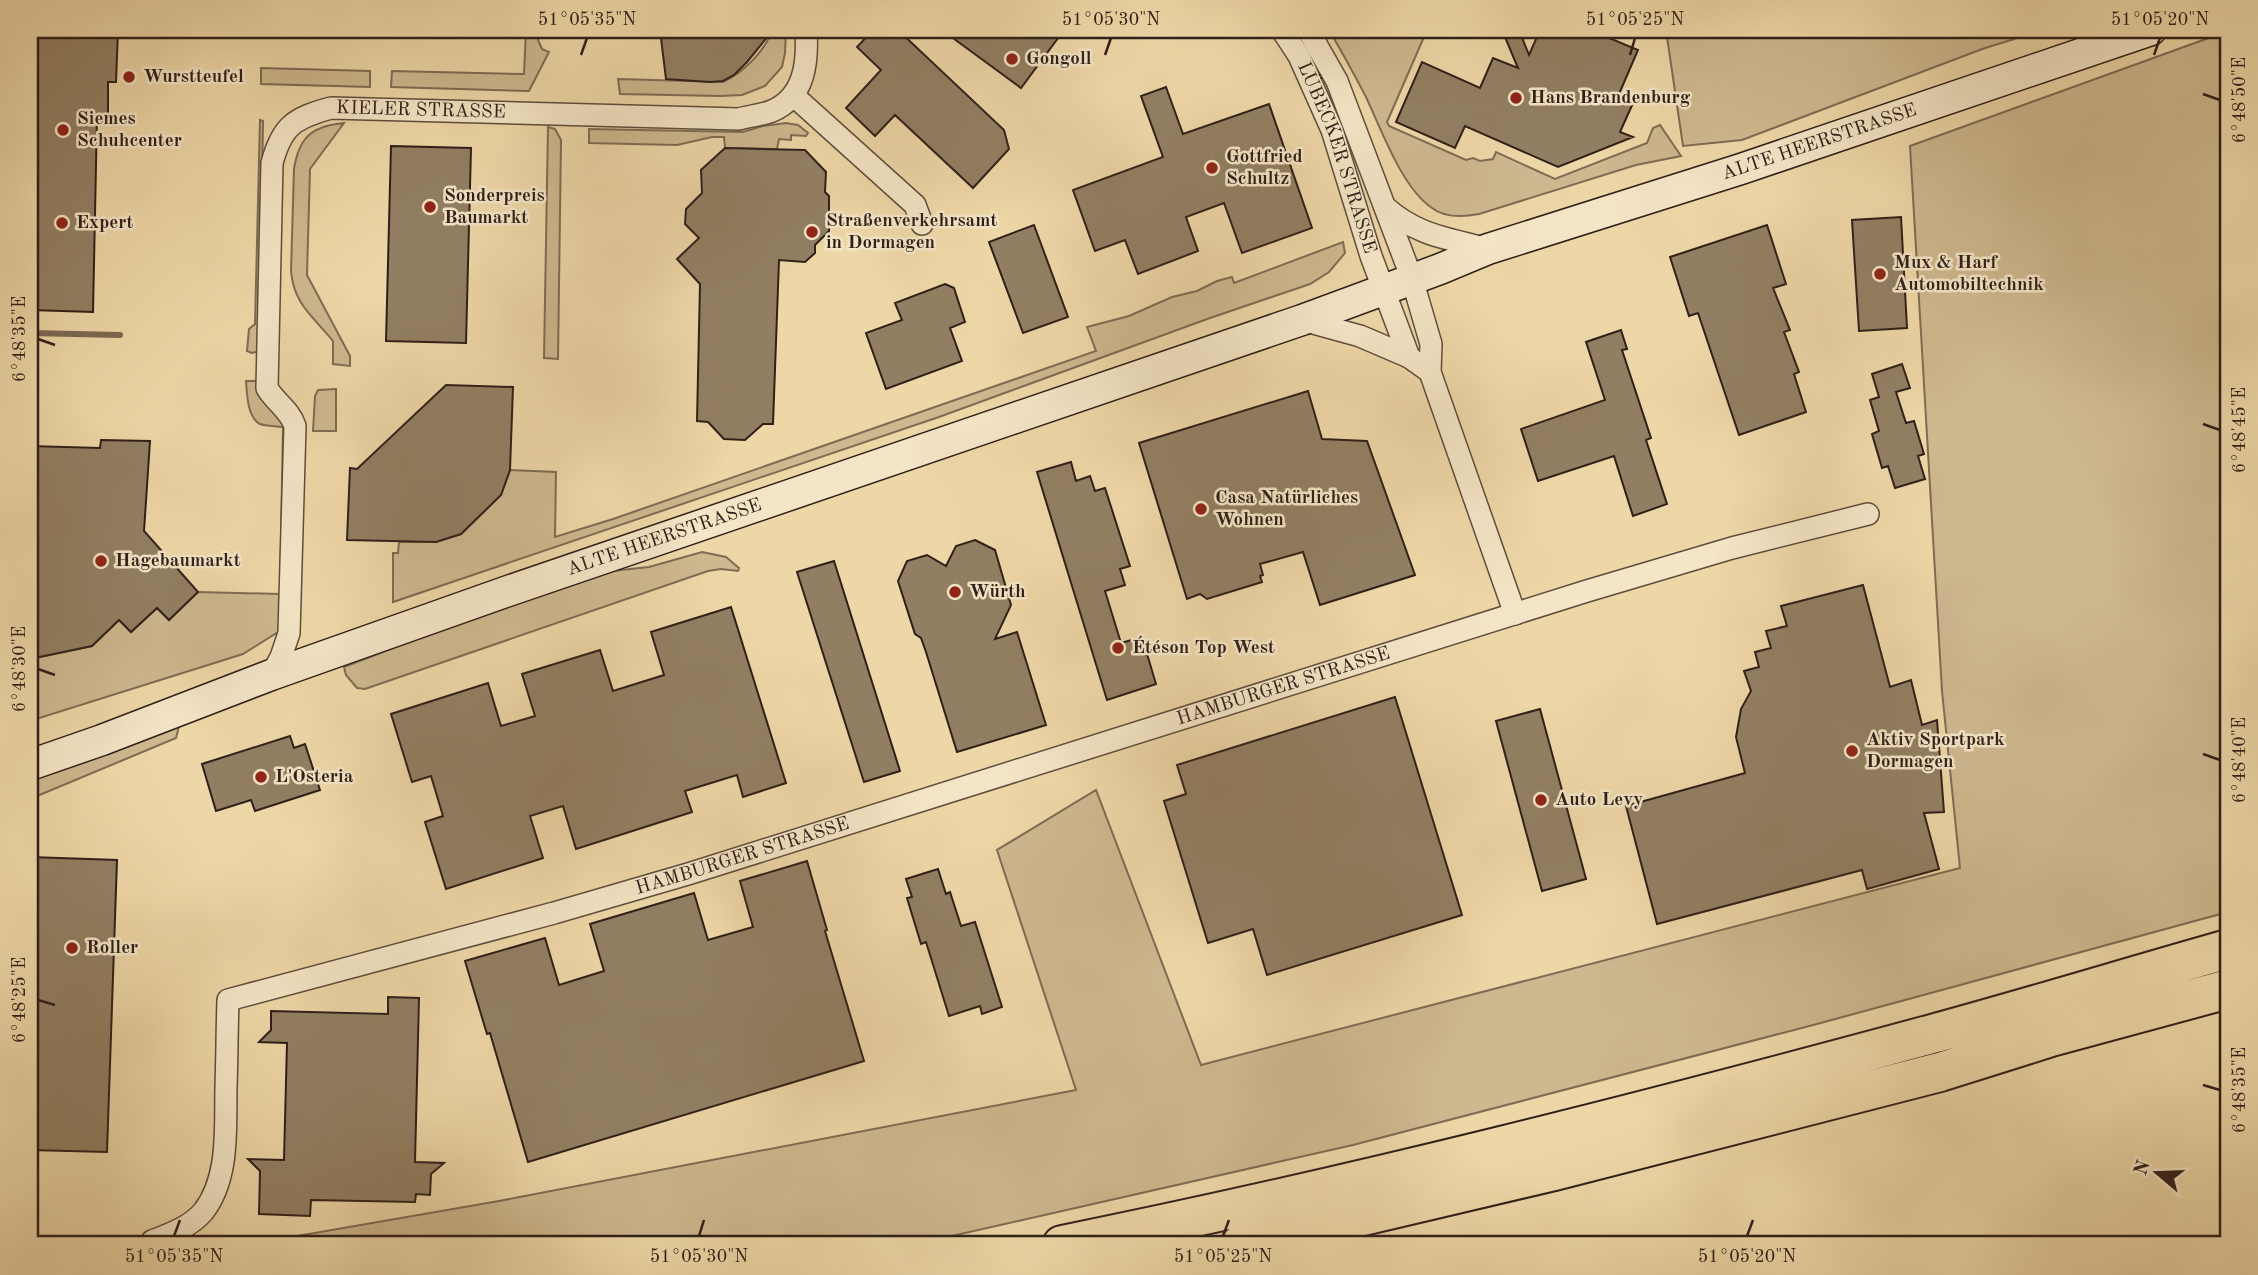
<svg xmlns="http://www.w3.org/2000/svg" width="2258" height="1275" viewBox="0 0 2258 1275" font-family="'Old Standard TT',serif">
<rect width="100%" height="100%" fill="#eed7a7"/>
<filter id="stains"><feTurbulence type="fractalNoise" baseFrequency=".00286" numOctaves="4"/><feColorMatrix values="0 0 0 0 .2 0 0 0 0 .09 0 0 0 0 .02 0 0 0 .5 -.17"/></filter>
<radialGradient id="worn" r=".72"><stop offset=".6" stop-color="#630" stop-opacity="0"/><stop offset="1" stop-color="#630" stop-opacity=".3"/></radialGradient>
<path fill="#ceb88f" stroke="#7e6c54" stroke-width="2" d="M526,30H537L538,40L542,49L549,52L529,91L391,87L392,71L524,74Z
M772,30H786L785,53L782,67L765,86L742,95L720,96L620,94L618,79L723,82C743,73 766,50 772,30Z
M1329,30H1427L1387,122L1389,126L1466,160L1473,158L1480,161L1493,159L1496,152L1555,179L1647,143L1653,128L1660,125L1681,156L1636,165L1479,214C1464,217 1445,218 1432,208C1402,188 1381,129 1366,97C1354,74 1342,52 1329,30Z
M1666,30H2044L1985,48L1742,140L1683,146Z
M2228,31V912L1817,1024L1353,1145L912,1245H246L499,1201L1076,1090L997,850L1096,790L1201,1065L1960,868L1942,691L1910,146Z
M261,68L370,71V87L261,84Z
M260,120L263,121L259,351L252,353L247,351L249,329L255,324Z
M344,123L310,169L307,275L350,356V366L333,364V341C313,316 294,305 291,271L294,169C299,137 312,126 344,123Z
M786,123L798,125L808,133L806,136L791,135V140L779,139L777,149L725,148L724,137H712L677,145L589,143V129L743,132L763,126Z
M548,127L555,129L561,140L558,359L544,358Z
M1343,242L1345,253L1329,272L1310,284L1210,318L939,417L393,602V553H398L399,542H436L461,534L501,495L510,470L556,472L555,537L613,519L1096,351L1087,327L1129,316L1172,297L1197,291L1217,281L1232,277L1234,283Z
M246,381H257C256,398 274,409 285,421L283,629L243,654L30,721V659L92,646L119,620L131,632L157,608L169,620L198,592L280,594L283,427C277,426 266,426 260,424C247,417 247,393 246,381Z
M336,389V431H313L315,396L318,390Z
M702,552L726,557L739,568L738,571L721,569L708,571L365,689L357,688L346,675L344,667L513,602L603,572L649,567Z
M179,726L176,738L30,799V781Z"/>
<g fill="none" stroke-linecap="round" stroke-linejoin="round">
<path stroke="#7b6852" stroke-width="6" d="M30,333L120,335"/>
</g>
<path fill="#927f63" stroke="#2f1f1a" stroke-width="2" d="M30,30H118L116,82H108V116H97L93,312L30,310Z
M660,30H773L747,62L734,75L723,81L710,82L666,79Z
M873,30H898L1004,130L1009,149L973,188L895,115L875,136L846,108L881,70L857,47Z
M942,30H1064L1021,88Z
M1502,30H1519L1529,55L1540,30H1612L1609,38L1638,50L1619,94L1634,101L1620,132L1633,137L1558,167L1465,126L1455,148L1396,122L1422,62L1480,88L1493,58L1518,68Z
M1166,87L1183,134L1269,104L1312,228L1242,253L1224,203L1186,217L1198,251L1138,274L1125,240L1095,251L1073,190L1163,157L1141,96Z
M391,146L471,148L466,343L386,341Z
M725,148L805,150L826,172L825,192L829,196V231L815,245V253L805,262L779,260L773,424H763L745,440L724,439L708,422L697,421L700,284L677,259L699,238L685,224L686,209L702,193L701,170Z
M1901,217L1907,328L1859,331L1852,220Z
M1034,225L1068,317L1023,333L989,242Z
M1767,225L1786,284L1773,288L1790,330L1784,332L1799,372L1794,374L1806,412L1739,435L1698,313L1689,316L1670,257Z
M945,284L954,288L965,322L950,328L962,361L886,389L866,333L902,320L895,303Z
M1621,330L1627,349L1622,350L1651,438L1646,440L1667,504L1633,516L1614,456L1538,481L1521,429L1605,400L1586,342Z
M1902,364L1910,388L1896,392L1906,423L1914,421L1924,454L1918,456L1925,479L1895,488L1888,466L1882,468L1872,434L1879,431L1870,400L1879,397L1872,374Z
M446,385L513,387L510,470L501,495L461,534L436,542L347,540L350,468L357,469Z
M1308,391L1322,439L1367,441L1415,575L1320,605L1303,552L1260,564L1263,575L1260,576L1262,582L1207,599L1200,594L1187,599L1139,443Z
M101,440L150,441L144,531L198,592L169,620L157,608L131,632L119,620L92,646L30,659V446L100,448Z
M1071,462L1076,481L1090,476L1095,491L1105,488L1130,566L1120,569L1125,585L1105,591L1121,643L1142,637L1156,684L1107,700L1037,472Z
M975,540L995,550L1011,605L995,639L1017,632L1046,725L957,752L926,652L921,638L915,634L898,581L907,561L927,555L946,566L956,546Z
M834,561L900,771L864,782L797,572Z
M1863,585L1890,687L1911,680L1922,725L1937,720L1944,812L1924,813L1939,869L1867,889L1862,870L1657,924L1626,806L1745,773L1736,737L1741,709L1751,691L1744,671L1759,667L1755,652L1771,648L1766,631L1787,626L1781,606Z
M731,607L786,783L743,797L737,775L685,791L692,812L576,849L563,806L530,816L543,858L446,889L425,822L443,816L431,776L412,782L391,714L488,683L501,726L535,716L522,674L600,650L613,691L664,675L651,632Z
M1395,697L1462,915L1267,975L1253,929L1208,943L1164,801L1186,794L1177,765Z
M1540,709L1586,879L1542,891L1496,721Z
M290,736L294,748L305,744L320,790L255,811L251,800L216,811L202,764Z
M30,857L117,860L107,1152L30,1150Z
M807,861L827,930L825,931L864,1061L528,1162L490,1033L487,1034L465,961L545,938L559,985L604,971L590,924L694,893L708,940L753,927L740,881Z
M938,869L946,894L950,892L961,926L975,922L1002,1007L982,1014L980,1006L949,1016L926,942L921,944L907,898L912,897L906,879Z
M388,997L419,998L415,1162L444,1163L431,1174L430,1195L416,1194L415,1202L311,1200L310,1216L259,1214L260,1171L248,1159L284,1160L287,1043L259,1042L271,1030V1011L388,1014Z"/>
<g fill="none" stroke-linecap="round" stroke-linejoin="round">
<defs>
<g id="street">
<path id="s1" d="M1282,30L1299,56L1332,130L1371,256L1409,357L1430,372"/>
<path d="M1308,30L1337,81L1412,279L1431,344L1430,372L1515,614"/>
<path d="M794,96L915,205L922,224"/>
<path d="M1385,207C1418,236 1447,238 1488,249"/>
<path d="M1302,320L1360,336L1409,357"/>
<path id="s2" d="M271,675L281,657L289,633L295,426C290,410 275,402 267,388L272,163C282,126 294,118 331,108L739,119C749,116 762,115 772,111C805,97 808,62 806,30"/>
<path id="s3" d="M152,1241C170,1234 190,1227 203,1212C230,1178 225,1127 226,1087C227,1058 227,1029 228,1000L554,913L688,874L1587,591L1732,548L1868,514"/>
</g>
<g id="secondary">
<path id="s4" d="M30,765L102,740L271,675L511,590L1302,320L1440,269L1488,249L1741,169L2151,30"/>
</g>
<path id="highway" d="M1062,1245C1354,1186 1644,1112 1932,1034C2031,1007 2129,977 2228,949
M1240,1245L1554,1171L1940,1072L2051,1037L2228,989"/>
</defs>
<use href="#street" stroke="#5f4d3d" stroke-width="24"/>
<use href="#secondary" stroke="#2f1f1a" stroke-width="33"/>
<use href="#highway" stroke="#2f1f1a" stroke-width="42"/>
<use href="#street" stroke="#f4e5c6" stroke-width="21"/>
<use href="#secondary" stroke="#f4e5c6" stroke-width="30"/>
<use href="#highway" stroke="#eed7a7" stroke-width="38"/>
</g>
<path fill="none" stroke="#2f1f1a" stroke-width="2.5" d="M581,55L587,38M1105,55L1111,38M1630,55L1635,38M2154,55L2160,38M2203,94L2220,100M38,339L55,345M2203,424L2220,430M38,669L55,675M2203,754L2220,760M38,1000L55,1005M2203,1085L2220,1090M174,1236L180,1220M699,1236L704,1220M1223,1236L1229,1220M1747,1236L1753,1220"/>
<g fill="#8f2418" stroke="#f4e5c6" stroke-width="2.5">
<circle cx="1012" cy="59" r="7"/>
<circle cx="129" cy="77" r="7"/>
<circle cx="1516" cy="98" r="7"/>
<circle cx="63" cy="130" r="7"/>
<circle cx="1212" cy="168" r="7"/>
<circle cx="430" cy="207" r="7"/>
<circle cx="62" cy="223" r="7"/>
<circle cx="812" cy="232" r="7"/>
<circle cx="1880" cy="274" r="7"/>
<circle cx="1201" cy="509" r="7"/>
<circle cx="101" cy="561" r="7"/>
<circle cx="955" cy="592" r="7"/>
<circle cx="1118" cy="648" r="7"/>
<circle cx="1852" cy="751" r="7"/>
<circle cx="261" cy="777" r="7"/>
<circle cx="1541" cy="800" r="7"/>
<circle cx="72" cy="948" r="7"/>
</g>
<g text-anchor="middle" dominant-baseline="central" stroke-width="5" stroke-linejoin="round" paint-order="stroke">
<g font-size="19" font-weight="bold" fill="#2f1f1a" stroke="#f4e5c6" text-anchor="start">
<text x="1026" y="59">Gongoll</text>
<text x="143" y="77">Wurstteufel</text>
<text x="1530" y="98">Hans Brandenburg</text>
<text x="77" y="119">Siemes<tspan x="77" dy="22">Schuhcenter</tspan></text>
<text x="1226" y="157">Gottfried<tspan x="1226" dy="22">Schultz</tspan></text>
<text x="444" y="196">Sonderpreis<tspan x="444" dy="22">Baumarkt</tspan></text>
<text x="826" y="221">Straßenverkehrsamt<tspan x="826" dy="22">in Dormagen</tspan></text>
<text x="76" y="223">Expert</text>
<text x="1894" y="263">Mux &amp; Harf<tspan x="1894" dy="22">Automobiltechnik</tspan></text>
<text x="1215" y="498">Casa Natürliches<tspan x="1215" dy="22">Wohnen</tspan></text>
<text x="115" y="561">Hagebaumarkt</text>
<text x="969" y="592">Würth</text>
<text x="1132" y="648">Étéson Top West</text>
<text x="1866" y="740">Aktiv Sportpark<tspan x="1866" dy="22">Dormagen</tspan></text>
<text x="275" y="777">L'Osteria</text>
<text x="1555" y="800">Auto Levy</text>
<text x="86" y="948">Roller</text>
</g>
<g font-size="19" fill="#2f1f1a" stroke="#f4e5c6">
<text stroke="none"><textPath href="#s2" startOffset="702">KIELER STRASSE</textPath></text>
<text stroke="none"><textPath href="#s4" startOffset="1895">ALTE HEERSTRASSE</textPath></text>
<text stroke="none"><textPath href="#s1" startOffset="140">LÜBECKER STRASSE</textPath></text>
<text stroke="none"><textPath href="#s4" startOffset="674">ALTE HEERSTRASSE</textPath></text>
<text stroke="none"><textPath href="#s3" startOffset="1377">HAMBURGER STRASSE</textPath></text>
<text stroke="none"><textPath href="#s3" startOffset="810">HAMBURGER STRASSE</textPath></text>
</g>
</g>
<rect width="2258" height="1275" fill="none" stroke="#eed7a7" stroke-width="77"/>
<g transform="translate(2157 1173) rotate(289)" stroke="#f4e5c6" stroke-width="5" paint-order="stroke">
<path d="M0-5L12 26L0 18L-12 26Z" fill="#2f1f1a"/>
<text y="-10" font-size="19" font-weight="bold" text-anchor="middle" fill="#2f1f1a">N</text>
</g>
<rect x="38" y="38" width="2182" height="1198" fill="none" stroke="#2f1f1a" stroke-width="2.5"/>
<g font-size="18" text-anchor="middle" fill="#2f1f1a">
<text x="587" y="25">51°05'35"N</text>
<text x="1111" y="25">51°05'30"N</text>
<text x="1635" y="25">51°05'25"N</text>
<text x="2160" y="25">51°05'20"N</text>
<text transform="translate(2239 100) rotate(-90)" y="6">6°48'50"E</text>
<text transform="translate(19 339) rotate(-90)" y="6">6°48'35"E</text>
<text transform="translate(2239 430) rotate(-90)" y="6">6°48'45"E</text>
<text transform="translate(19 669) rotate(-90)" y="6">6°48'30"E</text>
<text transform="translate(2239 760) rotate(-90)" y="6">6°48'40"E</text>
<text transform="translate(19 1000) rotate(-90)" y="6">6°48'25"E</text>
<text transform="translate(2239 1090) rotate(-90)" y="6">6°48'35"E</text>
<text x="174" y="1262">51°05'35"N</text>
<text x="699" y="1262">51°05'30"N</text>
<text x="1223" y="1262">51°05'25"N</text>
<text x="1747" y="1262">51°05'20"N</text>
</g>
<rect width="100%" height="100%" filter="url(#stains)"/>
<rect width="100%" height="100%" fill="url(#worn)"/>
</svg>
